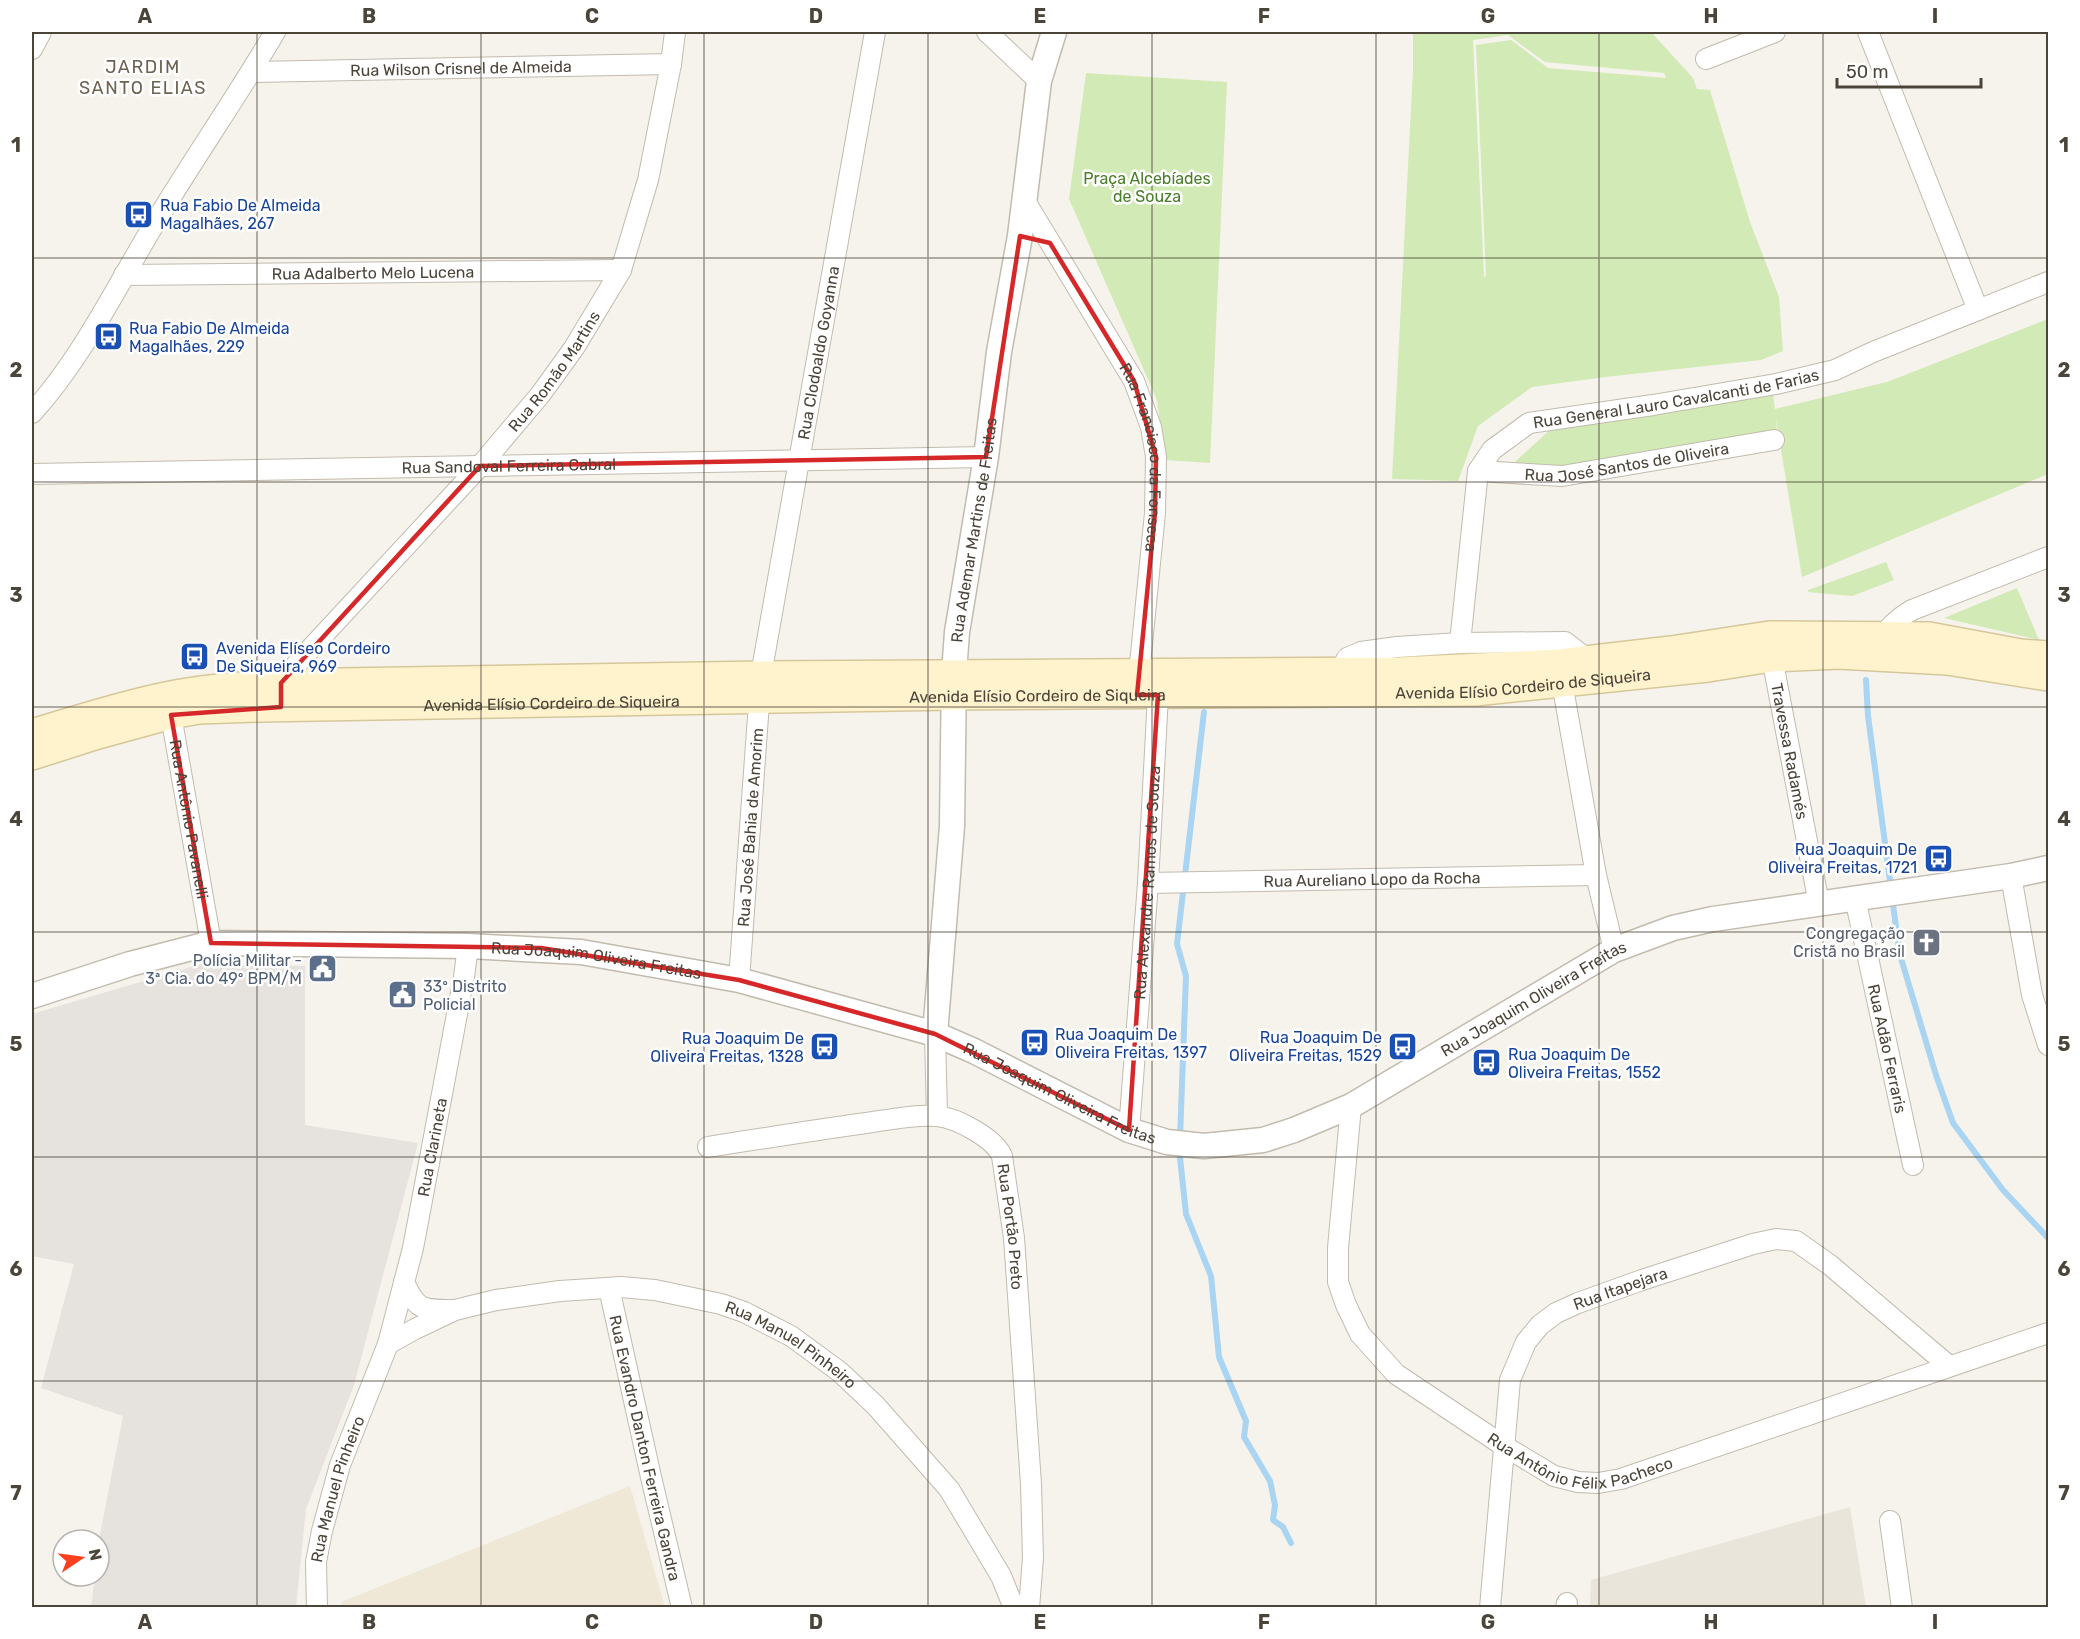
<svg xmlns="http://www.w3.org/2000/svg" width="2080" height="1639" viewBox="0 0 2080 1639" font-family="Rubik,sans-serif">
<rect width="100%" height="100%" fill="#f6f3ec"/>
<path fill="#eae5da" d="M1850,1507L1866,1607H1590L1591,1580Z"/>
<path fill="#e6e2dd" d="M201,964L305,966V1125L418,1143L354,1385L306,1509L296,1607H91L95,1576H99L100,1534L123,1416L41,1388L74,1264L32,1256V1014Z"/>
<path fill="#efe8d6" d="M630,1486L665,1607H342L341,1602Z"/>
<path fill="#d2eab5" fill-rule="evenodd" d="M1413,32H1651L1693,78L1697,89L1710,90L1750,222L1779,297L1783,351L1761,360L1605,377L1532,387L1478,426L1458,481L1392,479L1413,69ZM1508,35L1545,62L1664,73L1666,78L1548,68L1511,40L1476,45L1486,276L1484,277L1473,40Z
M1086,73L1227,82L1210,463L1165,460L1157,400L1069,199Z
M2048,319V474L1802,577L1776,419L1777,433L1560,471L1506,470L1552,428L1772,387L1775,409L1887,382Z
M1886,562L1894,580L1852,596L1808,592V590Z
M2017,588L2039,640L1944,618Z"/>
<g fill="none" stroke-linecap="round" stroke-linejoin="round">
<path stroke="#a9d4f2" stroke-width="6" d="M1866,680L1868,716L1891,888
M1892,898L1900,955L1936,1075L1953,1123L2003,1190L2048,1238
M1180,1138L1186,976L1177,944L1204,712
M1179,1148L1186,1214L1211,1276L1219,1357L1246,1421L1244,1437L1270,1481L1275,1505L1273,1520L1283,1527L1291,1543"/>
<defs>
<g id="minor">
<path d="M987,32L1039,81"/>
<path d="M1868,32L1978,310"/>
<path d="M32,49L41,32"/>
<path d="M1706,59L1775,32"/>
<path id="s1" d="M251,72L671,64"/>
<path id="s2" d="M1025,201L1134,381L1151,427L1156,457L1155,513L1138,684"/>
<path id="s3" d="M124,275L621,270"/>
<path d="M32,413C84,356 118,283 158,218C196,155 238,95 275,32"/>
<path id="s4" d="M1478,471L1562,476L1774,440"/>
<path id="s5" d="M32,474L986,457"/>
<path id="s6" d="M1460,643L1478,471L1492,450L1529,423L1653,405L1776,384L1835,370L1873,352L2048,282"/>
<path d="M1879,644C1887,628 1897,619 1912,610L2048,557"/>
<path id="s7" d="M1770,647L1819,904"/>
<path d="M1560,671L1596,875L1614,950"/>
<path d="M1341,672L1347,658L1361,652L1397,647L1460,643L1565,642L1587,659"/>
<path id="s8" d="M281,691V683L302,658L480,466L540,395L574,348L621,270L648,180L671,64L675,32"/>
<path id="s9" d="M169,704L211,943"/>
<path d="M2011,876L2032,995L2048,1045"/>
<path id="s10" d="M1148,883L1596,875"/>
<path id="s11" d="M1855,898L1913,1165"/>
<path id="s12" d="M739,980L761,675L875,32"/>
<path d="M935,1034L937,1116"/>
<path id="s13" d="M1351,1106L1338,1248V1282L1346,1305L1360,1334L1396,1374L1504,1446L1554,1476L1578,1482L1598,1483L1621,1479L2048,1333"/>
<path id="s14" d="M1129,1130L1148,883L1158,695V681"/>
<path id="s15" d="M708,1147C759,1139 809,1131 859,1124C882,1121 914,1114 937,1116C957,1118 994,1138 1002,1156L1014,1238L1031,1484L1033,1558L1029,1608"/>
<path d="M404,1282C417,1311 423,1310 453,1310"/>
<path id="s16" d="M609,1288L651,1477L682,1608"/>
<path id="s17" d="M388,1344L415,1329L455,1310L496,1300L560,1291L621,1287L655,1290L721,1304L744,1312L791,1336L840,1372L876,1406L949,1489L1001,1576L1014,1608"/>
<path d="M1890,1521L1902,1608"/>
<path id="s18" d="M317,1608L316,1562L322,1531L340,1465L388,1344L413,1248L464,977L468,946"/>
<path id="s19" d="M1490,1608L1510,1380L1526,1342L1540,1325L1556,1313L1578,1303L1642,1280L1753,1244L1776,1239L1796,1241L1830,1265L1949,1366"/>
<path d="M1566,1608L1567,1603"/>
</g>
<g id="tertiary">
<path id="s20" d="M32,996L130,964L211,943L468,946L581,952L739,980L935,1034L974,1051L1129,1130L1167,1142L1204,1146L1263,1140L1294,1130L1351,1106L1614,950L1673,928L1713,919L2011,876L2048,868"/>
<path id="s21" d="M935,1034L952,826L954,673L957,632L986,457L999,352L1020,236L1039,81L1054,32"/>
</g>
<g id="secondary">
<path d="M32,733C76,720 121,705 166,696C204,688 243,686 281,683L761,675L1400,671L1559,663L1671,650L1769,635L1929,636L2021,653L2048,655"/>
<path id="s22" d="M32,756L98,735L171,715L199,710L259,708L954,696L1475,692L1708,668L1771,658L1839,655L1947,661L2048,677"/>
</g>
</defs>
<use href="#minor" stroke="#c2bbae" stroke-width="22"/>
<use href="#tertiary" stroke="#c2bbae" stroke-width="27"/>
<use href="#secondary" stroke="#d6c79b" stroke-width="30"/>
<use href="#minor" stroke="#fff" stroke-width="20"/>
<use href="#tertiary" stroke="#fff" stroke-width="24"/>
<use href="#secondary" stroke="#fff3cd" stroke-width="27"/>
</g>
<path fill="none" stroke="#d62828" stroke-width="4.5" stroke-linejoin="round" d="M1020,236L1050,243L1134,381L1156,457L1155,513L1137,695H1158L1129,1130L935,1034L739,980L541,948L211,943L171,715L281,707V683L480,466L986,457Z"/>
<path fill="none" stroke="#4b4439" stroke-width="1.5" stroke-opacity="0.55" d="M257,32V1608M481,32V1608M704,32V1608M928,32V1608M1152,32V1608M1376,32V1608M1599,32V1608M1823,32V1608M32,258H2048M32,482H2048M32,707H2048M32,932H2048M32,1157H2048M32,1381H2048"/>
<defs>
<symbol id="bus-square" viewBox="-11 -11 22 22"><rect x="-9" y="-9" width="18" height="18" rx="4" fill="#1a4fb4" stroke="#fff"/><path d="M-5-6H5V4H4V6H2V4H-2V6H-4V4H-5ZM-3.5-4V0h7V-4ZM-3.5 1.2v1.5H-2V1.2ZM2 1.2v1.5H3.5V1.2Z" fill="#fff"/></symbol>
<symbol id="church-square" viewBox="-11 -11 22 22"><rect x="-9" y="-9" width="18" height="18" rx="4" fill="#6b7280" stroke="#fff"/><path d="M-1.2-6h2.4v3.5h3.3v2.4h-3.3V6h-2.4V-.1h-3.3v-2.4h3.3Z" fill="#fff"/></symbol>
<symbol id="civic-square" viewBox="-11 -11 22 22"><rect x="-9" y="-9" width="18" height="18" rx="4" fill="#5c6f8a" stroke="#fff"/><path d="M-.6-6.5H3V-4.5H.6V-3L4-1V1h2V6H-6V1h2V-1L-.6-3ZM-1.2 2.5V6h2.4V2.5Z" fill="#fff"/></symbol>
</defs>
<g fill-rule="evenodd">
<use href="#bus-square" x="122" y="198" width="33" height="33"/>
<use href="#bus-square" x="92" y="320" width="33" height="33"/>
<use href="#bus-square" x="178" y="640" width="33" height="33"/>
<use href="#bus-square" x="1922" y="842" width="33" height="33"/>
<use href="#church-square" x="1910" y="926" width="33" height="33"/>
<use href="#civic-square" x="306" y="952" width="33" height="33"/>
<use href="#civic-square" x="386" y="978" width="33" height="33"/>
<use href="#bus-square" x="1018" y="1026" width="33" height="33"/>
<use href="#bus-square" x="1386" y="1030" width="33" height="33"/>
<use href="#bus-square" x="808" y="1030" width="33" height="33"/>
<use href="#bus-square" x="1470" y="1046" width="33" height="33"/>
</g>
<g text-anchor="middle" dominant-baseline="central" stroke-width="5" stroke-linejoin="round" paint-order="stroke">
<g font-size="16" fill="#4b4439" stroke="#fff">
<text stroke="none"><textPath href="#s1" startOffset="210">Rua Wilson Crisnel de Almeida</textPath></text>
<text stroke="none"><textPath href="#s3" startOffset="249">Rua Adalberto Melo Lucena</textPath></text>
<text stroke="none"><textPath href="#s12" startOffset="633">Rua Clodoaldo Goyanna</textPath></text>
<text stroke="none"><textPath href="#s8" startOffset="423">Rua Romão Martins</textPath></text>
<text stroke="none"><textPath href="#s6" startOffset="393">Rua General Lauro Cavalcanti de Farias</textPath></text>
<text stroke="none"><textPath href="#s2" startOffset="288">Rua Francisco da Fonseca</textPath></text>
<text stroke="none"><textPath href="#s4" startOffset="150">Rua José Santos de Oliveira</textPath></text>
<text stroke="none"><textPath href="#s5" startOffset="477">Rua Sandoval Ferreira Cabral</textPath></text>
<text stroke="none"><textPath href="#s21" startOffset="506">Rua Ademar Martins de Freitas</textPath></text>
<text stroke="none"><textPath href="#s22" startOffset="1498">Avenida Elísio Cordeiro de Siqueira</textPath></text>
<text stroke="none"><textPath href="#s22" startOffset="1012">Avenida Elísio Cordeiro de Siqueira</textPath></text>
<text stroke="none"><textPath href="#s22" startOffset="526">Avenida Elísio Cordeiro de Siqueira</textPath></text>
<text stroke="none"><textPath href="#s7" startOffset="106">Travessa Radamés</textPath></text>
<text stroke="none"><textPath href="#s9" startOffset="117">Rua Antônio Pavanelli</textPath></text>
<text stroke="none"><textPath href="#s12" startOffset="153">Rua José Bahia de Amorim</textPath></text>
<text stroke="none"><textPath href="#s10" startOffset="224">Rua Aureliano Lopo da Rocha</textPath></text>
<text stroke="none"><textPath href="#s14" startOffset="248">Rua Alexandre Ramos de Souza</textPath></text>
<text stroke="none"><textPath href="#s20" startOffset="573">Rua Joaquim Oliveira Freitas</textPath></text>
<text stroke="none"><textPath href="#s20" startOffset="1580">Rua Joaquim Oliveira Freitas</textPath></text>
<text stroke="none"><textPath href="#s11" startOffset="154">Rua Adão Ferraris</textPath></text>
<text stroke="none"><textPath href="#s20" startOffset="1059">Rua Joaquim Oliveira Freitas</textPath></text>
<text stroke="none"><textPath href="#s18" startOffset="478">Rua Clarineta</textPath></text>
<text stroke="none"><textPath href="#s15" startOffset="381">Rua Portão Preto</textPath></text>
<text stroke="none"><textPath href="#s19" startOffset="381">Rua Itapejara</textPath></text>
<text stroke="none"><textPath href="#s17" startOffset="426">Rua Manuel Pinheiro</textPath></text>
<text stroke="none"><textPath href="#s13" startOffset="498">Rua Antônio Félix Pacheco</textPath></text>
<text stroke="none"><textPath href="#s16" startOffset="164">Rua Evandro Danton Ferreira Gandra</textPath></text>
<text stroke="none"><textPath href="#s18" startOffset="122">Rua Manuel Pinheiro</textPath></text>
</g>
<g font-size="16" fill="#4a7f2a" stroke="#fff">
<text x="1147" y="178">Praça Alcebíades<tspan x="1147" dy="18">de Souza</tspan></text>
</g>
<g font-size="16" fill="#164399" stroke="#fff" text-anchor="start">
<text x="160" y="205">Rua Fabio De Almeida<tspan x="160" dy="18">Magalhães, 267</tspan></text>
<text x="129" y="328">Rua Fabio De Almeida<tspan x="129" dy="18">Magalhães, 229</tspan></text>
<text x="216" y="648">Avenida Elíseo Cordeiro<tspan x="216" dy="18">De Siqueira, 969</tspan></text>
<text x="1917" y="849" text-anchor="end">Rua Joaquim De<tspan x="1917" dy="18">Oliveira Freitas, 1721</tspan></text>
<text x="1055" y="1034">Rua Joaquim De<tspan x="1055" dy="18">Oliveira Freitas, 1397</tspan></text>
<text x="1382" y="1037" text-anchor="end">Rua Joaquim De<tspan x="1382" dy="18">Oliveira Freitas, 1529</tspan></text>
<text x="804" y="1038" text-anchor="end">Rua Joaquim De<tspan x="804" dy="18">Oliveira Freitas, 1328</tspan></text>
<text x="1508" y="1054">Rua Joaquim De<tspan x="1508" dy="18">Oliveira Freitas, 1552</tspan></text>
</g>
<g font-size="16" fill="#5b616d" stroke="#fff" text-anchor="end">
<text x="1905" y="933">Congregação<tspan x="1905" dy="18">Cristã no Brasil</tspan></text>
</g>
<g font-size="16" fill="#4e5e75" stroke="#fff" text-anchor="end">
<text x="302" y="960">Polícia Militar -<tspan x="302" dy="18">3ª Cia. do 49º BPM/M</tspan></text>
<text x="423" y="986" text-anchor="start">33º Distrito<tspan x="423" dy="18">Policial</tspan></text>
</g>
<g font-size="18" letter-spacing="1.5" fill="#6e6250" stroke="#fff">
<text x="143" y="67">JARDIM<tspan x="143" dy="21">SANTO ELIAS</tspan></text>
</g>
</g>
<rect width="2080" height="1639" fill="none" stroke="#ffffff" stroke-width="66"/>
<g transform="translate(81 1558) rotate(77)"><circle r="28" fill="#ffffff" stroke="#b7b4b0" stroke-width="1.5"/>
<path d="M0-4.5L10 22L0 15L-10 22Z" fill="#fc3f1d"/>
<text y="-9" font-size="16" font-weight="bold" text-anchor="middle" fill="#4b4439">N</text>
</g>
<path d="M1837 78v9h144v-9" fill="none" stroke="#4b4439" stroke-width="3"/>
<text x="1846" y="78" font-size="18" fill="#4b4439" stroke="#ffffff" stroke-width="4.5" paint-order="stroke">50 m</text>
<rect x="33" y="33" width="2014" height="1573" fill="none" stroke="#4b4439" stroke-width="2"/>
<g font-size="20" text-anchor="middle" font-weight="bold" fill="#4b4439">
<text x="145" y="23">A</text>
<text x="369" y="23">B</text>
<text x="592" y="23">C</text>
<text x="816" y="23">D</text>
<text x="1040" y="23">E</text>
<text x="1264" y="23">F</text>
<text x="1488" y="23">G</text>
<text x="1711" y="23">H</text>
<text x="1935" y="23">I</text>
<text x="16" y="152">1</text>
<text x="2064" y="152">1</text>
<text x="16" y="377">2</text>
<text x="2064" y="377">2</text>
<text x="16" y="602">3</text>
<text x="2064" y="602">3</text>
<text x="16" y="826">4</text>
<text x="2064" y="826">4</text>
<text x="16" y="1051">5</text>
<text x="2064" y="1051">5</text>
<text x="16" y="1276">6</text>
<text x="2064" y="1276">6</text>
<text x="16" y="1500">7</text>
<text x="2064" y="1500">7</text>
<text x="145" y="1629">A</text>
<text x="369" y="1629">B</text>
<text x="592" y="1629">C</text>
<text x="816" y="1629">D</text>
<text x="1040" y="1629">E</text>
<text x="1264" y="1629">F</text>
<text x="1488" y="1629">G</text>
<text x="1711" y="1629">H</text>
<text x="1935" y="1629">I</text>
</g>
</svg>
